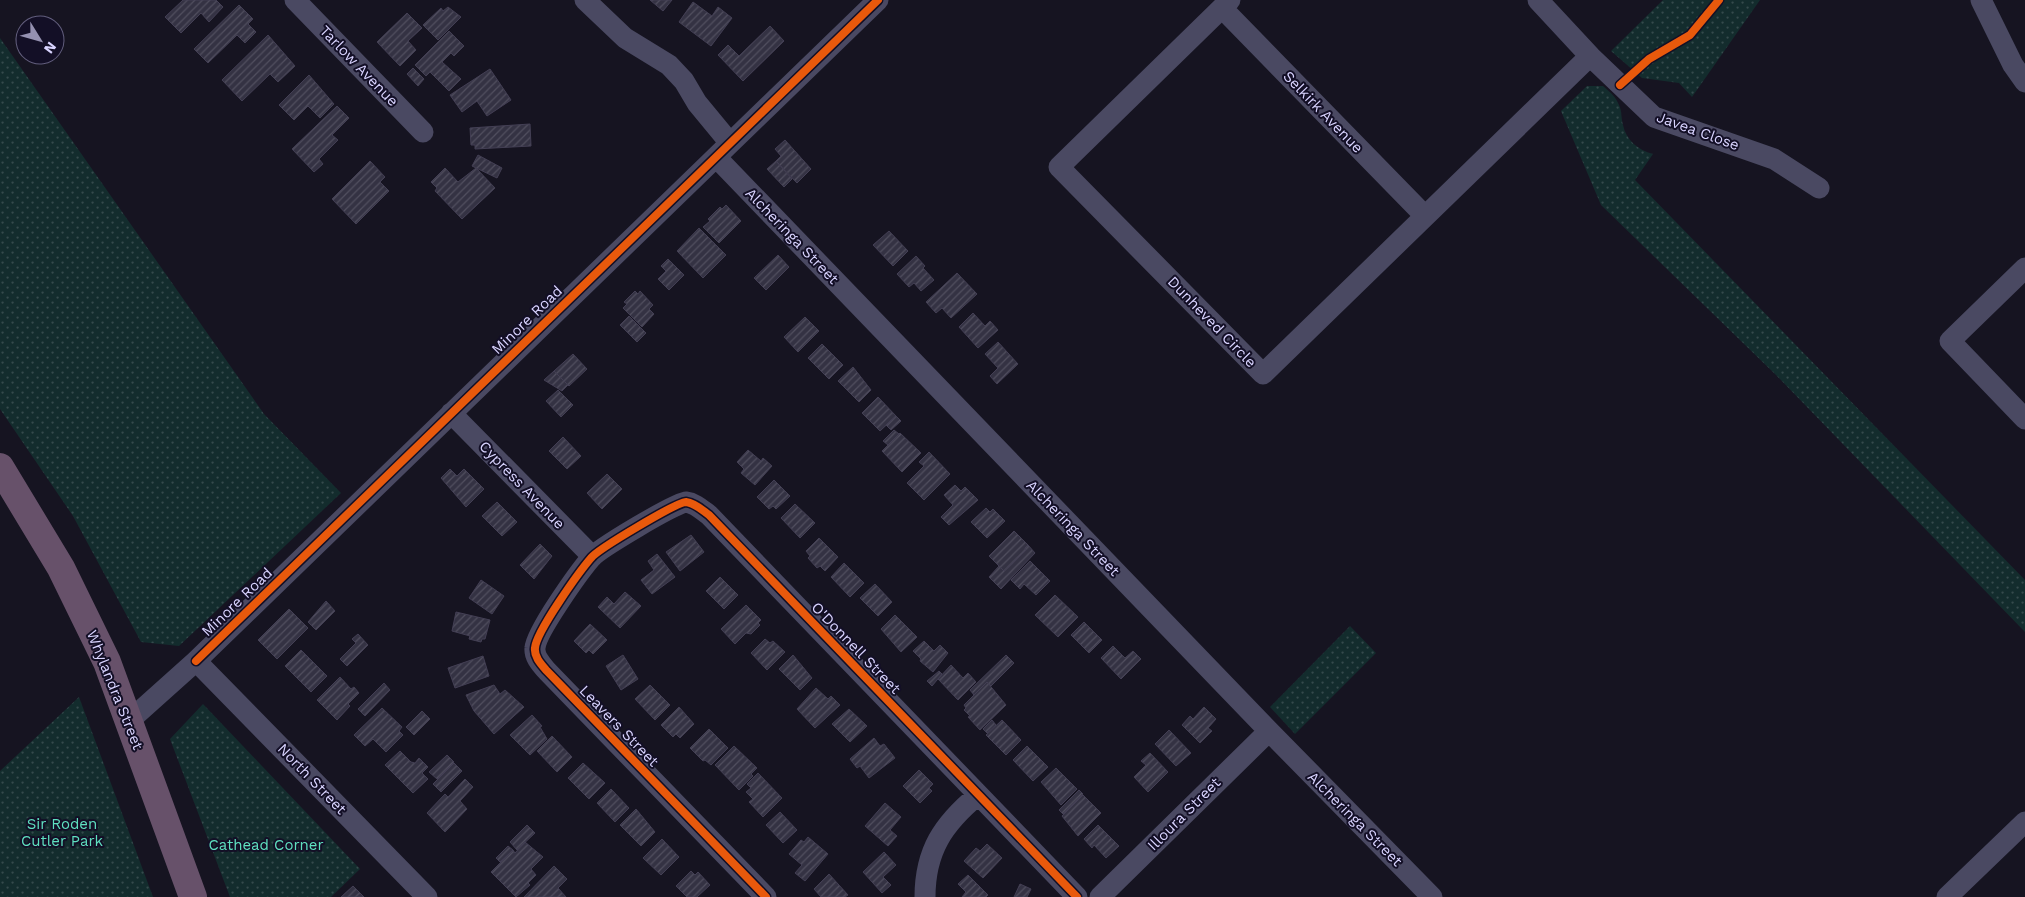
<svg xmlns="http://www.w3.org/2000/svg" width="2025" height="897" viewBox="0 0 2025 897" font-family="'Work Sans',sans-serif">
<defs>
<pattern id="park-dots" width="8" height="8" patternUnits="userSpaceOnUse" patternTransform="scale(1.25)"><rect width="8" height="8" fill="#132c2d"/><path d="M2 2h.1M6 6h.1" fill="none" stroke="#354a4c" stroke-width="1.8" stroke-linecap="round"/></pattern>
<pattern id="building-hatch" width="6" height="6" patternUnits="userSpaceOnUse" patternTransform="scale(1.25)"><rect width="6" height="6" fill="#343243"/><path d="M-1 1l2-2M0 6l6-6M5 7l2-2" fill="none" stroke="#514f5f"/></pattern>
</defs>
<rect width="100%" height="100%" fill="#161421"/>
<path fill="url(#park-dots)" d="M1663,0H1760L1692,97L1679,83L1642,78L1611,51Z
M0,38L264,414L341,493L179,646L141,642L73,516L0,409Z
M1587,86H1603C1610,92 1616,97 1619,105C1622,111 1621,118 1623,125C1626,140 1638,150 1653,154L1635,180L2025,580V632L1776,375L1601,205L1561,111Z
M1350,626L1376,653L1295,734L1270,707Z
M79,697L153,897H0V771Z
M203,704L360,869L331,897H230L170,739Z"/>
<path fill="url(#building-hatch)" stroke="#433f54" d="M183,0H216L223,7L209,22L201,13L181,33L165,17Z
M650,0H672L663,11Z
M693,2L712,16L718,7L732,18L711,46L679,22Z
M239,5L253,19L248,24L256,32L245,43L237,35L208,63L194,49Z
M448,7L461,17L438,40L423,25L441,8L443,11Z
M407,13L422,28L408,41L416,50L400,66L377,42Z
M770,26L784,41L743,81L718,55L728,45L739,56Z
M449,31L464,46L454,56L451,53L442,62L461,79L449,91L430,72L426,76L415,65Z
M268,35L295,66L278,82L270,74L242,101L222,80Z
M413,68L424,79L418,86L407,74Z
M490,69L511,100L487,116L477,101L462,112L450,95Z
M309,75L334,104L320,118L308,106L294,120L279,105Z
M337,106L349,118L332,135L338,140L319,159L323,164L314,172L292,149Z
M530,124L531,146L475,149V145H471L470,128Z
M785,140L811,169L797,183L776,161L781,156L775,149Z
M478,155L502,168L497,178L472,166Z
M370,161L385,177L380,182L389,191L356,224L332,199Z
M776,161L792,179L784,187L767,169Z
M445,168L458,182L476,168L495,188L462,219L435,191L437,188L431,182Z
M726,205L741,221L719,243L703,227L710,221L708,219L720,207L722,209Z
M699,228L726,255L703,278L677,251Z
M889,231L908,251L893,266L873,245Z
M778,255L789,267L766,290L754,278Z
M916,256L925,266L923,268L934,280L921,291L914,283L909,287L897,274Z
M668,259L684,275L669,290L658,279L666,271L661,266Z
M957,273L977,294L951,318L942,308L936,313L926,302Z
M635,291L638,294L640,291L653,305L649,309L654,314L642,327L623,308L627,304L624,302Z
M973,313L985,326L990,321L998,330L978,348L959,327Z
M629,316L646,333L637,342L620,325Z
M805,317L819,331L798,352L784,337Z
M998,342L1018,364L997,384L990,376L998,368L985,354Z
M822,344L843,365L829,379L808,358Z
M573,354L587,369L569,386L554,371Z
M853,367L871,390L859,402L838,381Z
M554,371L568,385L562,391L544,380Z
M558,390L573,405L561,417L546,401Z
M878,397L896,416L880,431L862,413Z
M896,416L901,421L891,430L886,425Z
M894,430L899,434L888,445L883,441Z
M900,433L921,453L902,472L882,451Z
M563,437L581,456L567,469L549,451Z
M748,450L761,461L763,458L772,466L755,485L741,473L744,469L737,462Z
M929,452L950,474L924,500L907,483L924,466L919,462Z
M450,469L457,476L464,469L484,489L466,507L441,478Z
M607,474L622,489L602,509L587,493Z
M774,480L790,496L776,509L773,506L769,509L757,497Z
M955,485L961,491L965,487L978,500L949,525L941,517L953,505L944,495Z
M497,502L517,522L502,536L482,516Z
M795,504L815,523L800,538L781,518Z
M986,508L990,512L993,509L1005,521L987,538L971,522Z
M1014,531L1028,545L1025,548L1026,550L1004,571L989,556Z
M691,535L704,552L680,571L666,552Z
M819,538L838,557L825,571L820,566L817,568L808,558L810,556L806,551Z
M540,544L552,556L534,579L520,565Z
M1028,545L1035,553L1001,589L989,577L999,566L1004,571L1026,550L1025,548Z
M657,554L675,577L652,594L641,580L654,570L648,561Z
M1030,561L1050,581L1036,595L1024,584L1020,589L1011,580Z
M844,563L864,583L850,597L831,577Z
M720,577L738,595L724,609L706,591Z
M481,580L504,596L492,614L469,598Z
M875,584L892,602L878,616L860,598Z
M625,592L641,606L620,628L598,607L607,597L614,604Z
M1055,595L1078,617L1058,637L1035,615Z
M326,601L335,611L316,630L308,622Z
M746,605L761,620L758,623L760,625L751,634L746,633L735,644L721,629Z
M289,609L308,628L277,659L258,640Z
M456,612L490,620L485,639H482L481,642L469,639L470,636L452,631Z
M895,615L917,637L901,652L881,629Z
M1084,622L1102,640L1089,653L1071,635Z
M590,624L607,640L593,654L589,650L586,653L574,641Z
M358,634L368,645L347,666L340,659L356,643L352,639Z
M765,639L770,643L773,641L785,652L767,670L751,653Z
M924,641L934,651L940,645L948,653L933,672L920,661L921,659L913,651Z
M1113,646L1125,658L1133,651L1141,659L1121,679L1101,658Z
M301,650L327,676L311,692L285,666Z
M623,655L638,679L621,690L606,666Z
M793,655L812,678L800,690L779,669Z
M1006,655L1014,663L991,686L987,682L974,695L970,690Z
M483,656L489,676L455,688L448,668Z
M951,665L963,678L968,673L976,682L958,700L938,679Z
M939,671L942,674L932,686L927,681Z
M340,677L351,689L354,687L359,693L348,704L350,706L337,720L317,700Z
M987,682L1006,705L980,730L968,717L970,716L964,710L966,708L964,705Z
M384,683L390,690L365,716L358,709Z
M494,685L500,694L505,690L524,707L494,734L474,711L466,695Z
M650,685L670,705L655,720L635,699Z
M816,688L828,699L831,696L840,705L815,728L797,709Z
M679,707L694,724L680,738L676,734L673,737L661,725Z
M1204,707L1216,719L1208,728L1212,731L1200,743L1182,725L1190,716L1193,719Z
M382,708L402,727L399,731L403,735L386,752L373,739L365,746L354,735Z
M849,709L867,726L850,742L832,724Z
M422,711L430,719L414,735L406,727Z
M532,715L542,726L540,727L547,739L530,755L510,735Z
M992,720L996,725L987,733L983,729Z
M1002,720L1021,740L1006,755L986,735Z
M709,729L728,748L711,765L705,760L703,761L690,748Z
M1169,730L1191,753L1176,766L1155,744Z
M552,736L572,757L557,772L537,751Z
M874,738L880,746L884,744L895,758L869,778L860,766L857,768L850,759Z
M734,746L757,768L751,774L753,776L739,790L715,765Z
M1027,746L1048,767L1033,781L1013,760Z
M400,751L411,762L415,763L419,758L428,767L422,773L428,779L413,793L385,765Z
M1150,753L1168,772L1148,792L1134,777L1146,765L1141,761Z
M447,755L454,762L437,779L429,772Z
M454,763L462,771L441,792L433,784Z
M583,763L605,783L589,799L568,778Z
M1056,768L1077,789L1061,805L1041,782Z
M919,770L933,784L929,788L932,791L920,803L903,786Z
M758,773L782,798L763,817L749,802L753,799L746,792L751,788L747,784Z
M465,779L473,787L460,801L467,809L445,832L427,813L445,794L448,797Z
M611,789L629,808L615,822L597,803Z
M1079,790L1083,794L1063,814L1059,810Z
M1083,795L1101,813L1078,836L1062,816Z
M885,803L901,817L890,830L897,836L888,846L865,826Z
M636,809L655,832L641,846L620,825Z
M780,812L797,830L783,843L766,825Z
M527,825L535,833L517,850L510,842Z
M1098,825L1119,846L1106,858L1094,845L1092,848L1084,839Z
M808,837L828,854L805,881L795,873L802,865L789,854L801,840L804,842Z
M662,839L679,857L661,875L643,858Z
M525,842L543,857L531,869L536,875L528,883L530,885L516,897L491,872L513,850L515,853Z
M987,844L1002,858L983,878L964,861L976,848L980,851Z
M508,846L513,850L500,862L496,858Z
M884,852L896,865L883,877L891,885L882,893L863,872Z
M554,866L567,879L558,888L566,897H524Z
M691,871L695,875L698,872L710,885L697,897H687L676,886Z
M829,874L848,895L845,897H821L814,889Z
M968,875L988,895L986,897H962L966,892L958,884Z
M1020,884L1031,889L1027,897H1014Z
M353,886L364,897H341Z"/>
<g fill="none" stroke-linecap="round" stroke-linejoin="round">
<path stroke="#4a4962" stroke-width="21" d="M295,0L423,132
M585,0L625,38L669,65L684,81L697,103L730,143
M1230,0L1059,167L1263,374L1590,56L1538,0
M1981,0L2013,65L2025,82
M1222,8L1425,216
M1590,56L1654,117L1774,159L1819,188
M716,157L1269,731L1432,897
M2025,268L1950,341L2025,419
M451,413L592,556
M196,661L427,897
M129,721L196,661L878,0
M766,897L547,671C541,664 534,657 535,648C536,632 579,572 591,558C598,549 677,502 686,502C695,503 702,510 709,515L1077,897
M925,897C925,851 943,824 978,795
M1100,897L1269,731
M1947,897L2025,822"/>
<path stroke="#67516a" stroke-width="28" d="M0,467L61,568L107,662L193,897"/>
<defs>
<path id="cycleway" d="M1620,85L1649,59L1690,35L1719,0
M196,661L878,0
M766,897L547,671C541,664 534,657 535,648C536,632 579,572 591,558C598,549 677,502 686,502C695,503 702,510 709,515L1077,897"/>
</defs>
<use href="#cycleway" stroke="#130f26" stroke-width="11"/>
<use href="#cycleway" stroke="#e8590c" stroke-width="8"/>
</g>
<g text-anchor="middle" dominant-baseline="central" stroke-width="4" stroke-linejoin="round" paint-order="stroke">
<g font-size="15" fill="#d9d4ff" stroke="#130f26">
<text transform="translate(359 66) rotate(46)">Tarlow Avenue</text>
<text transform="translate(1323 112) rotate(46)">Selkirk Avenue</text>
<text transform="translate(1698 131) rotate(20)">Javea Close</text>
<text transform="translate(792 236) rotate(46)">Alcheringa Street</text>
<text transform="translate(527 320) rotate(-44)">Minore Road</text>
<text transform="translate(1212 322) rotate(46)">Dunheved Circle</text>
<text transform="translate(522 485) rotate(46)">Cypress Avenue</text>
<text transform="translate(1073 528) rotate(46)">Alcheringa Street</text>
<text transform="translate(237 602) rotate(-44)">Minore Road</text>
<text transform="translate(856 648) rotate(46)">O'Donnell Street</text>
<text transform="translate(115 690) rotate(68)">Whylandra Street</text>
<text transform="translate(619 726) rotate(46)">Leavers Street</text>
<text transform="translate(312 779) rotate(46)">North Street</text>
<text transform="translate(1184 814) rotate(-45)">Illoura Street</text>
<text transform="translate(1355 819) rotate(45)">Alcheringa Street</text>
</g>
<g font-size="15" fill="#5fe0c0" stroke="#130f26">
<text x="62" y="824">Sir Roden<tspan x="62" dy="17">Cutler Park</tspan></text>
<text x="266" y="845">Cathead Corner</text>
</g>
</g>
<g transform="translate(40 40) rotate(127)"><circle r="24" fill="#130f26" stroke="#625e7d"/>
<path d="M0-4L9 19L0 12L-9 19Z" fill="#9591b1"/>
<text y="-8" font-size="14" font-weight="bold" text-anchor="middle" fill="#d9d4ff">N</text>
</g>
</svg>
